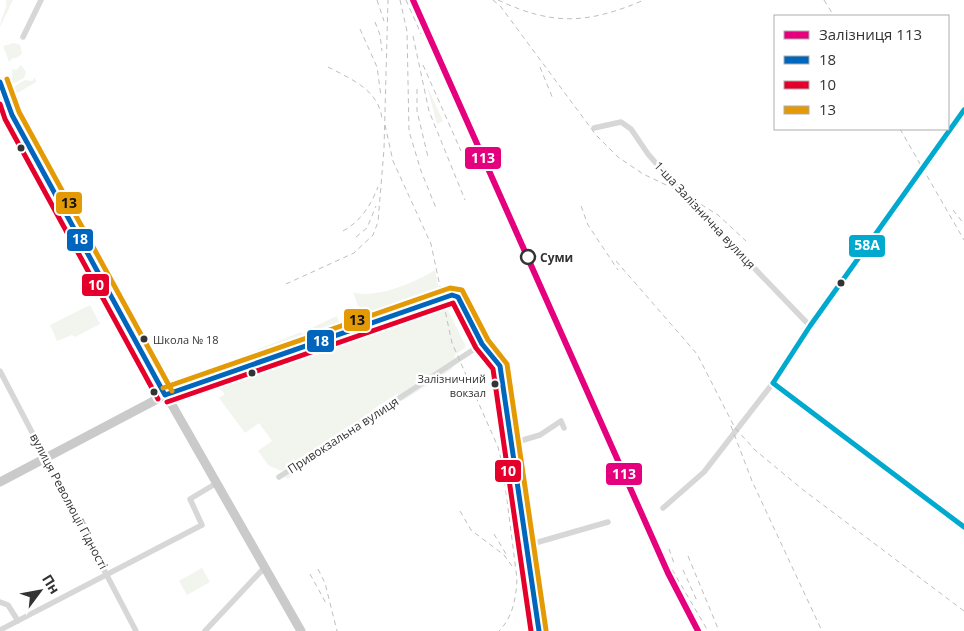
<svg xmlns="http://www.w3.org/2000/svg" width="964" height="631" viewBox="0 0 964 631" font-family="'Open Sans',sans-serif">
<rect width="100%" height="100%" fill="#fff"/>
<path fill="#f1f5ed" d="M6,0H13L0,27C0,18 8,9 6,0Z
M14,43L20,45L22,54L16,58H13L9,62L3,46Z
M21,65L26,72L24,78L12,84V69L16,70Z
M35,77L36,82L14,95L12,88L25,80L32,81Z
M427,86L443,121L437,124Z
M435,270L439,291L362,317L353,292C374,300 416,282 435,270Z
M90,305L100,324L75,337L72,335L57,341L50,325Z
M447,308L466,347L455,355L456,363L451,370L404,400L399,401L398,393L372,410L374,413L365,420H360L352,428L349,426L341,431L343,438C333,456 303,463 288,479L283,476L291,465L282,471L269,466L258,451L272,441L259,423L245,433L219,398L225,394L217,386Z
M337,316L340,325L225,365L224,363L301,332L302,334L313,329V327Z
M202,568L210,582L187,595L179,581Z"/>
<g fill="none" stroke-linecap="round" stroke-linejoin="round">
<path stroke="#d7d7d7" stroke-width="5.5" d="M23,37L41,0
M594,128L621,122L631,129L648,154L681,192L810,326
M0,371L136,631
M513,443L540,435L561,421L564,428
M279,477L482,344
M663,508L704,472L773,383
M528,545L608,522
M0,602L8,605L18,621
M0,630L202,525L190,499L215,484
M205,631L264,568"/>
<path stroke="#d0d0d0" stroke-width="8" d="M964,110L810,326L773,383L964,527
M165,395L442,299L452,295L458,297L482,344L500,366L539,631"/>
<path stroke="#cacaca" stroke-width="9" d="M0,82L12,115L103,284L301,631
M0,482L165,395"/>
<path stroke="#bebebe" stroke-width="1" stroke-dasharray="5 4" stroke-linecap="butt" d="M377,0L384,21
M400,0L407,31L409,131L421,171L436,208
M406,0L421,34
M493,0L501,7L596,135L618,157L643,174L681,192L718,215L746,241
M498,0C553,26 588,24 644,0
M824,0L834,16
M375,22L380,35L382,51
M360,29L377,67L381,96
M413,36L429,111L465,200
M423,65L461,151
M328,67C351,79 379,90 382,119
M540,67L553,99
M417,89V111L428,157
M385,125L393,161L431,244L452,343L498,447L503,468L517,579C516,598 513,617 499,631
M900,129L964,240
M581,206L588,225L618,270
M953,210L964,224
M343,231C361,221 371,205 378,187
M356,237L367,228L376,206
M616,261L697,354L735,428L755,450L802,489L964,611
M286,284L354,253L373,235L378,222L384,149L388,0
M731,426L752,481L822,631
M460,511L471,530L504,555L512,566
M494,534L506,554
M669,549L675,566
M663,554L708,631
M688,556L719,631
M318,569L325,583L337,631
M683,570L698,603
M310,574L327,605"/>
<defs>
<path id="bus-1" d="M0,82L12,115L165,395
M165,395L452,295L458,297L482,344L500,366L539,631"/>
<path id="bus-2" d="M0,104L5,119L158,399
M167,402L453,303L476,348L493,369L531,631"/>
<path id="bus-3" d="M7,79L19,112L172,391
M163,388L450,288L462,290L488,340L507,364L546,630"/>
<path id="bus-4" d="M773,383L810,326L964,110
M773,383L964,527"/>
</defs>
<use href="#bus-1" stroke="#fff" stroke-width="9"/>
<use href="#bus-2" stroke="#fff" stroke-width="9"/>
<use href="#bus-3" stroke="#fff" stroke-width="9"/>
<use href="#bus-4" stroke="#fff" stroke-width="9"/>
<use href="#bus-1" stroke="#0065bd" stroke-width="5"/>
<use href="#bus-2" stroke="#e4002b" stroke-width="5"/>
<use href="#bus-3" stroke="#e39a05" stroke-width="5"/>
<use href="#bus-4" stroke="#00a9ce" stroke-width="5"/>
<defs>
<path id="rail-1" d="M413,0L668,573L698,631"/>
</defs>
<use href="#rail-1" stroke="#fff" stroke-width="10"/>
<use href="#rail-1" stroke="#e5007d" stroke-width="6"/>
</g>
<g fill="#333" stroke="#fff" stroke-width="2">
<circle cx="21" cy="148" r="4.5"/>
<circle cx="841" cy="283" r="4.5"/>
<circle cx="144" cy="339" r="4.5"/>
<circle cx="252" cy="373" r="4.5"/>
<circle cx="495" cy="384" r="4.5"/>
<circle cx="154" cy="392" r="4.5"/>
</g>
<circle fill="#fff" stroke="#333" stroke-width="2.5" cx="528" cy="257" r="7"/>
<g text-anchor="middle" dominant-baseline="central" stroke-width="5" stroke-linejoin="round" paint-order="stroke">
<g font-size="11" fill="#333" stroke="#fff" text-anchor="start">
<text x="153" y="339">Школа № 18</text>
<text x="486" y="378" text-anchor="end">Залізничний<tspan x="486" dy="14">вокзал</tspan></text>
</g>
<g font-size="12" fill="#333" stroke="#fff">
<text transform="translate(705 215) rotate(47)">1-ша Залізнична вулиця</text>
<text transform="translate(343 435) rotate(-33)">Привокзальна вулиця</text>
<text transform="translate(69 501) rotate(62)">вулиця Революції Гідності</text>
</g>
<g font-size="12" font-weight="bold" fill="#333" stroke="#fff" text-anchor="start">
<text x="540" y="257">Суми</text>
</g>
</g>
<g stroke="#fff" stroke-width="2">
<rect x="464" y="146" width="38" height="24" rx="5" fill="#e5007d"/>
<rect x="55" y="191" width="28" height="24" rx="5" fill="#e39a05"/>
<rect x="66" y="228" width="28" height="24" rx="5" fill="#0065bd"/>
<rect x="848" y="234" width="38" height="24" rx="5" fill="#00a9ce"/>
<rect x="81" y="273" width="29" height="24" rx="5" fill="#e4002b"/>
<rect x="343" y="308" width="28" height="24" rx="5" fill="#e39a05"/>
<rect x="306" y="329" width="29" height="24" rx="5" fill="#0065bd"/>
<rect x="494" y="459" width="28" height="24" rx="5" fill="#e4002b"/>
<rect x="605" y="462" width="38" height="24" rx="5" fill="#e5007d"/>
</g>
<g font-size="14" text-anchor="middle" font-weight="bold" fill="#fff">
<text x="483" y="163">113</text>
<text x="80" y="244">18</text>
<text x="867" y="250">58А</text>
<text x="96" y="290">10</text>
<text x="321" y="346">18</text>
<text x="508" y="476">10</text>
<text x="624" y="479">113</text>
</g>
<g font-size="14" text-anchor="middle" font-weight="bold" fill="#111">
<text x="69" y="208">13</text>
<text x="357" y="325">13</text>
</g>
<rect x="774" y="15" width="175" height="115" fill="#ffffff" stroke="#adadad"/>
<rect x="784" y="31" width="25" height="8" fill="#e5007d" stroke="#adadad"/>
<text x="819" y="40" font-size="15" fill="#333333">Залізниця 113</text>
<rect x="784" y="56" width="25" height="8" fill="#0065bd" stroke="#adadad"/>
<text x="819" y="65" font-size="15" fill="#333333">18</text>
<rect x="784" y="81" width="25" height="8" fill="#e4002b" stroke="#adadad"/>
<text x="819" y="90" font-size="15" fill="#333333">10</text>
<rect x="784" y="106" width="25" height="8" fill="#e39a05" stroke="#adadad"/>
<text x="819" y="115" font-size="15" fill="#333333">13</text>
<g transform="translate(40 591) rotate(58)" stroke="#ffffff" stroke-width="4" paint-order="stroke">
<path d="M0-4L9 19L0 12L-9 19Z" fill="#333333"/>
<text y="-8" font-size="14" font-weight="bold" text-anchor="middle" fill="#333333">Пн</text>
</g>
</svg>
